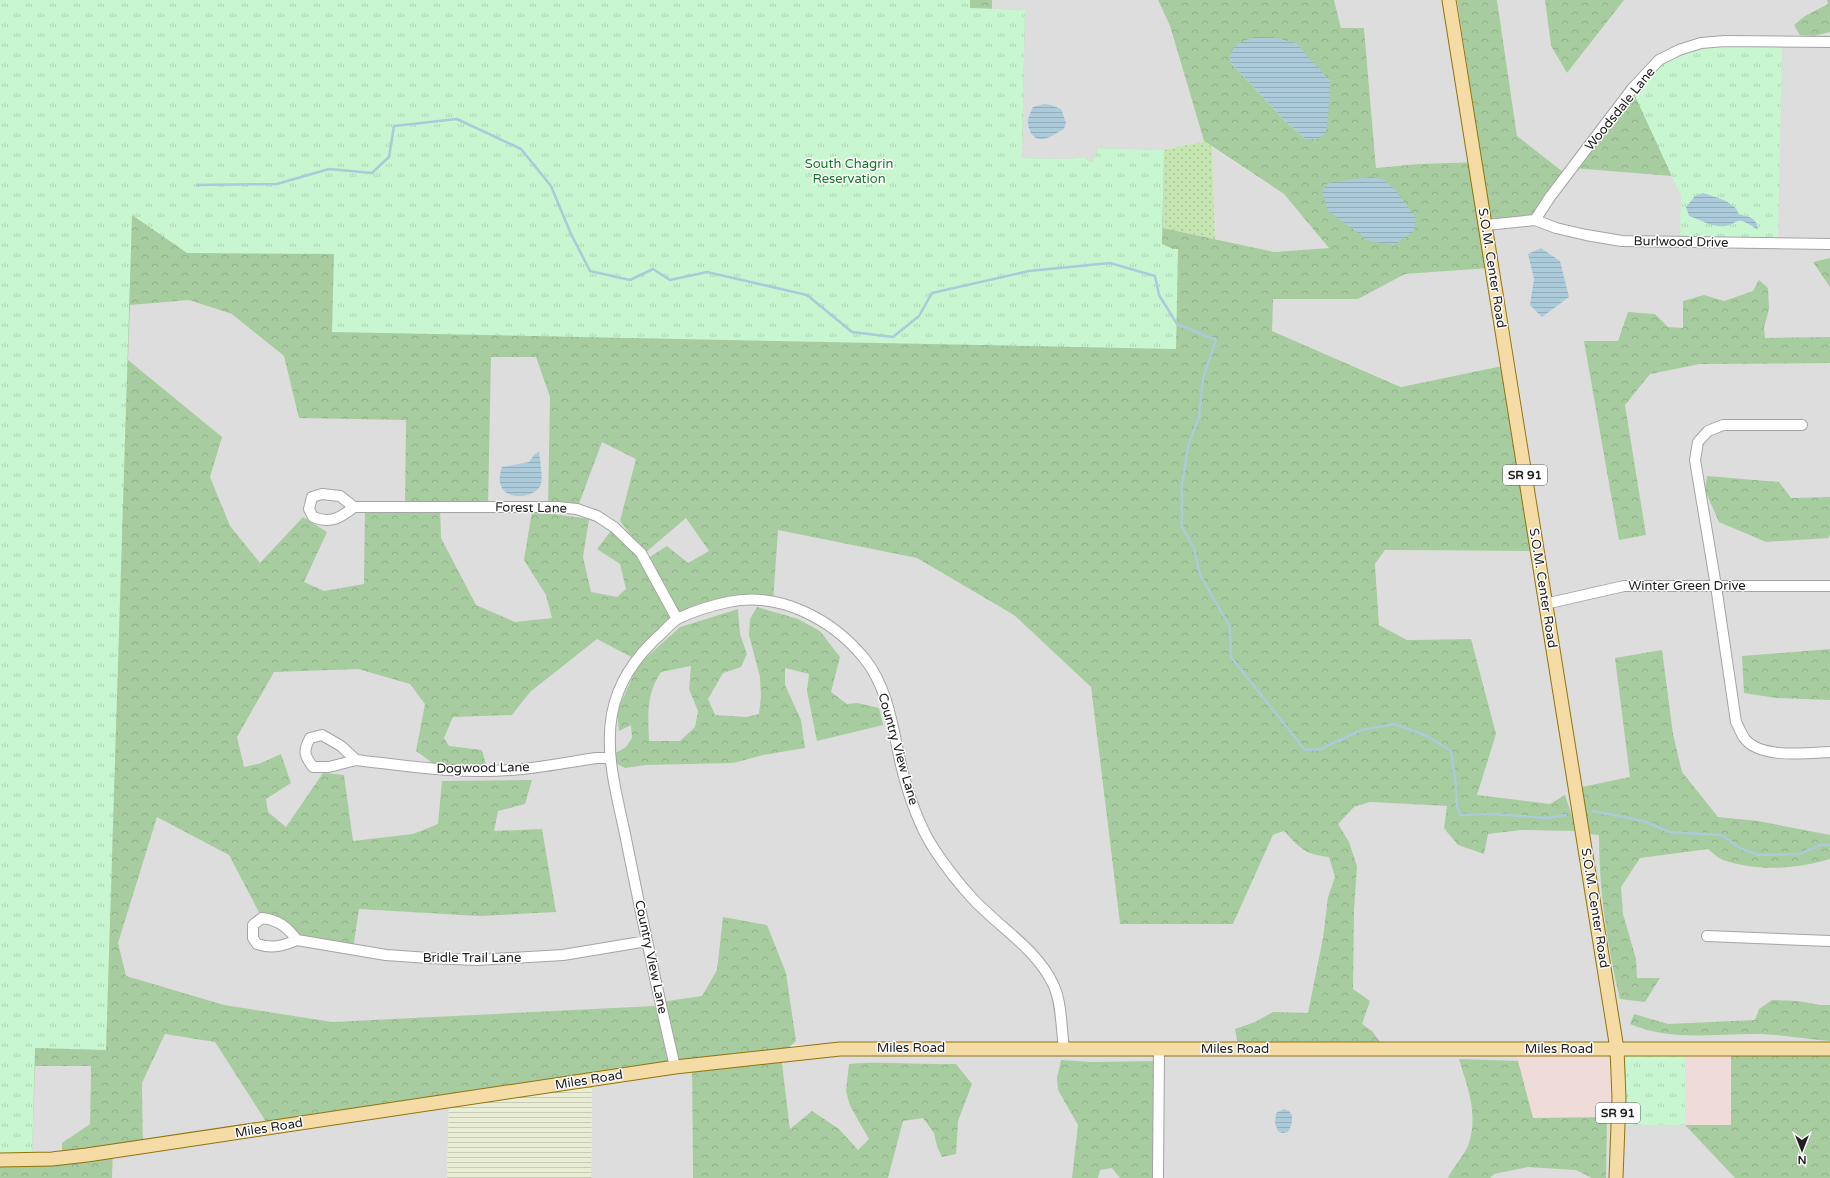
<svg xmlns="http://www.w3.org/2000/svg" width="1830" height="1178" viewBox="0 0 1830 1178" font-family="'Varela Round',sans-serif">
<defs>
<pattern id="farmland-rules" width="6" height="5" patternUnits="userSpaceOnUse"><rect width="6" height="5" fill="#e8edd4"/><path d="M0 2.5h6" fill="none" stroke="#c7cbb6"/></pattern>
<pattern id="grass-dots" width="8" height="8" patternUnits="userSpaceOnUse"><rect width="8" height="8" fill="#c5e5b1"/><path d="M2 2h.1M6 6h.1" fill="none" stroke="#a9c498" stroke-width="1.8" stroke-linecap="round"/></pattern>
<pattern id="forest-crowns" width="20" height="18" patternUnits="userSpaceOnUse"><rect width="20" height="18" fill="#a7cc9f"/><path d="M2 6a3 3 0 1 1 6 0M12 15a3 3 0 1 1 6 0" fill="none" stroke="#8faf89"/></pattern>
<pattern id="park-tufts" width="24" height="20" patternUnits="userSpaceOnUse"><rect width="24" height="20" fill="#c8f6d1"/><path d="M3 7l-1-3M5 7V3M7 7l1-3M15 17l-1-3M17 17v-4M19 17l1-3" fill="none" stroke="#acd3b3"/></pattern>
<pattern id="water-rules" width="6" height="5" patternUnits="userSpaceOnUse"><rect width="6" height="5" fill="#abcada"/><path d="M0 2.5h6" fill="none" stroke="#93adbb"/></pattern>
</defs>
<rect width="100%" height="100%" fill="#f0eee7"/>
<path fill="#dedddd" d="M992,0H1158L1170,26L1204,141L1164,150L1098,148L1092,162L1083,157L1068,159L1022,158L1025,10L992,9Z
M1334,0H1449L1476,162L1418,164L1376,168L1364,28H1341Z
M1497,0H1545L1551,46L1567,73L1624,0H1830V1046H1621L1512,342L1484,178L1517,136Z
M1212,147L1284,194L1330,248L1274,252L1215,239Z
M131,256L682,339L1067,492L1120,924H1233L1273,835L1354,807L1370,802L1473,807L1471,639L1407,640L1379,625L1375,564L1385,550L1537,551L1617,1049H1515L1533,1117H1618V1125H1685L1735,1178H867L790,1129L781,1055L996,1043L794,1045L664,1064L654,1007L107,1033Z
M1491,268L1507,365L1402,387L1272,331V299H1357L1405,274Z
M165,1034L215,1041L270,1128L449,1101L447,1178H112L113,1152L143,1147L142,1083Z
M35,1065L91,1066L90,1124L63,1143L62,1158L32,1160Z
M692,1065L693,1178H591L592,1080Z"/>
<path fill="#efdcd8" d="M1515,1049H1617L1618,1117L1533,1118Z
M1685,1049H1731V1125H1685Z"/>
<path fill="url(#farmland-rules)" d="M592,1080L591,1178H447L449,1101Z"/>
<path fill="url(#grass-dots)" d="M1204,141L1212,147L1215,239L1163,228L1164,150Z"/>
<path fill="url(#forest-crowns)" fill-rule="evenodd" d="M0,0H992V9L1025,10L1022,158L1068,159L1083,157L1092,162L1098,148L1164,150L1163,228L1274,252L1329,248L1284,194L1204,141L1170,26L1158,0H1334L1341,28H1364L1376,168L1418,164L1476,162L1491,268L1405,274L1358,299H1273L1272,331L1401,387L1507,365L1537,551L1385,550L1375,564L1379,625L1407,640L1471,639L1496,734L1477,795L1550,804L1565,795L1577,831L1521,830L1488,834L1484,854L1458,845L1444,828L1447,806L1370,802L1354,807L1338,824L1349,842L1357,866L1354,910L1353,989L1370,1001L1362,1024L1372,1031L1380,1042L1238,1044L1235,1029L1255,1022L1273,1012L1308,1013L1323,938L1328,897L1335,877L1329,857C1304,854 1301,849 1284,831L1273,835L1233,924H1120L1091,687L1014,615L917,558L778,530L773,602L756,600L677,619L637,660L597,639L530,692L512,715L453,717L444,738L449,746L482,750L486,765L461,768L434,764L416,751L425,704L410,684L358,669L274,672L237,737L244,767L261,763L281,754L291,783L266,799L268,812L286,827L323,773L344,775L353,841L413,834L438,824L442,781L532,780L525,804L498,811L494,831L542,829L556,912L479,916L359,909L353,949L297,940L291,932L262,918L229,855L157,817L118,943L126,976L224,1005L332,1022L654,1006L663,1014L661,1002L702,996L717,970L723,917L767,925L786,973L796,1041L781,1055L790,1129L812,1111L839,1129L858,1150L869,1139L850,1106L846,1091L849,1064C885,1061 920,1065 956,1064L972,1084L958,1121L956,1154L942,1157L937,1146L934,1133L923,1118L903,1121L888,1178H693L692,1066L270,1128L215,1042L165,1034L142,1083L143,1147L113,1152L112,1178H0ZM1230,62L1316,67L1330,81L1306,139L1286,122ZM189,300L232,314L284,356L299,418L406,420L405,507H365L364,584L324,591L304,582L327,532L303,517L260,563L230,526L210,477L222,437L128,360L130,305ZM491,357H536L550,397L548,507L577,509L602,442L636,459L620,521L645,553L686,518L709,551L688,563L667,546L645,560L614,527L597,549L620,564L626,589L617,597L591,592L583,557L589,519L532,511L524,560L546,595L552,618L515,622L476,605L441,538L440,507H488ZM35,1066H91L90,1124L62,1143V1158L32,1159Z
M1457,0H1497L1517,136L1567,175L1535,220L1491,224Z
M1545,0H1624L1567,73L1551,46Z
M1827,0H1830V32L1814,36L1800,35L1794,25L1805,16L1828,4Z
M1632,89L1672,176L1573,168Z
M1830,258V287L1813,262Z
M1759,280L1768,288L1769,309L1764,328L1765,338L1830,337V363L1700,364L1650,374L1625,405L1646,535L1619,540L1584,341H1618L1628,312L1655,314L1668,327L1683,328V301L1704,295L1724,301L1753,291Z
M1707,476L1779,482L1791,498L1830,497V535L1828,538L1766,542L1719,522L1705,490Z
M757,607L798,619L820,631L840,657L831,692L847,704L857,703L879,708L883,725L817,741L807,691L809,674L785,668V685L801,720L805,748L763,755L733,763L646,765L625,768L617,764L614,754L626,747L632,738L631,725L619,731L617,712L638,665L680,627L738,609L740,634L747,654L741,667L723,673L708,699L715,715L746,717L759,714L761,696L760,677L749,635L750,619ZM691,666L689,689L698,711L695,727L680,741H649C648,714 646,695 661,672Z
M1830,649V700L1776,698L1744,693L1742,656Z
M1662,650L1673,734L1682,772L1718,817L1758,821L1830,835V859C1796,869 1758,872 1723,860C1718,858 1713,853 1708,849L1640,858L1621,887L1623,914L1636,959L1637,978H1660L1645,1002L1620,999C1607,946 1599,890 1599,835L1589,834L1582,787L1630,777L1615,658Z
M1772,1000L1798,1001L1820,1005H1830V1041C1805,1039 1779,1034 1754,1034C1711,1034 1671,1041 1630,1024L1634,1014L1668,1024L1755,1020L1759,1009Z
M1731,1049H1830V1178H1735L1685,1125H1731Z
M1459,1059L1518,1061L1533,1118L1607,1117L1606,1178H1592L1576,1170L1528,1167L1494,1174L1490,1178H1448C1453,1167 1463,1157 1468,1146C1479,1115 1468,1089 1459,1059Z
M1061,1060L1092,1062L1159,1061L1158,1178H1120L1112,1168L1100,1170L1098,1178H1072L1078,1125L1058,1090L1057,1078Z"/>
<path fill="url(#park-tufts)" d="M0,0H970V8L1025,10L1022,158L1068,159L1083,157L1092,162L1098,148L1164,150L1162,244L1173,249H1178L1176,349L332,332L334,254L187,253L132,215L106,1050L35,1048L32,1160L0,1161Z
M1782,41L1778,243L1680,242L1681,196L1632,89L1659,60L1701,43Z
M1617,1049H1685V1125H1618Z"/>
<path fill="url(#water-rules)" d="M1254,37H1272L1296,43L1330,81L1329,105L1326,133L1317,139H1306L1286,122L1230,62C1231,43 1238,44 1254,37Z
M1044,104L1051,105L1061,109L1066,123L1064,129C1058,132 1050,138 1043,139C1033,141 1027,129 1028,119C1029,116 1031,111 1033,107Z
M1371,177L1383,179L1396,191L1416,218L1414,231L1394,245L1369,241L1328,211L1322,192L1328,183Z
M1703,193C1715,197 1734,201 1739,214C1748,218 1756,215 1758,230C1753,227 1747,222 1741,221C1736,220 1732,225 1726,226C1713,228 1701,220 1689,216L1686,207L1695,196Z
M1541,248L1560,261L1569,297L1542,317L1530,305L1534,279L1528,254Z
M539,452C540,460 543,477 541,484C536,501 489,504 502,467L529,462L535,454Z
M1284,1109L1289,1111L1292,1115C1292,1122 1292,1126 1288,1132L1282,1133L1278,1131L1275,1124L1276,1113Z"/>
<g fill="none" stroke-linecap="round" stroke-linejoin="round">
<path stroke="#abcada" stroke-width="2.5" d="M197,185L277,184L329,169L372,173L389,157L394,126L457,119L521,149L551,186L571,234L590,271L630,280L653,269L670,280L707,272L807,295L852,332L893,337L919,316L932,293L1029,271L1110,263L1155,276L1159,295L1177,324L1216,340L1203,378L1199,417L1188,446L1182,485V527L1194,548L1200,575L1230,627L1231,657L1305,750L1321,749L1361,730L1395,724L1429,737L1451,751L1456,786L1457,807L1460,815L1493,814L1547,818L1566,815
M1593,811L1644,821L1669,832L1721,835L1740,848L1759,855L1799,854L1821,845H1830"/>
<defs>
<path id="minor" d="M1535,220L1556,228L1586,235L1622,241L1830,244
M1486,225L1535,220L1550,197L1632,89L1659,60L1679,50L1701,43L1725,41L1830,42
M1802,425H1723L1708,431L1698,442L1695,460L1716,586L1736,722C1739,727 1741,734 1745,739C1761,759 1807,753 1830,752
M322,494L340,496L354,507C340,518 331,524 313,517L309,509L312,497Z
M354,507H557L577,509L597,516L614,527L641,553L677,619
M1545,604L1624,586H1830
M322,735L341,746L356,760L329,767H313C304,755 303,751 310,738Z
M356,760C408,766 459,774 511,770C540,768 568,762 596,758H610
M262,918C279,920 287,927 297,940C283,946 272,949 257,944L253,938V925Z
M1707,936L1830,941
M297,940L386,955L429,958L477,960L563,955L647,941
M675,1067C658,993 642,919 627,844C619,802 604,757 612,714C618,682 638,654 662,633C667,628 673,621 679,618C692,612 714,605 728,602C779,591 832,619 864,658C888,687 893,729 901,765C908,794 918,824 934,849C946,867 959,884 973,899C1000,928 1037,949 1054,986C1062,1005 1061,1028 1064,1048
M1158,1178L1159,1048"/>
<path id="major" d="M1449,0L1617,1049L1619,1098L1616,1178
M0,1160L52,1159L87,1155L675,1067L840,1049H1830"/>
</defs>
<use href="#minor" stroke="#a4a4a4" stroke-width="12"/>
<use href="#major" stroke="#90740c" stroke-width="15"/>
<use href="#minor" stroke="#fff" stroke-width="10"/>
<use href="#major" stroke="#f5dca7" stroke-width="13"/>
</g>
<g text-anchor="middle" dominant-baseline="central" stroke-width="3" stroke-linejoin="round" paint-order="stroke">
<g fill="#fff" stroke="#636363" stroke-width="1">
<rect x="1503" y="465" width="44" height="20" rx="3"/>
<rect x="1596" y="1103" width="44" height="20" rx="3"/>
</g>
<g font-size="12" font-weight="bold" fill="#202020">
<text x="1525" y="475">SR 91</text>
<text x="1618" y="1113">SR 91</text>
</g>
<g font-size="13" fill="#202020" stroke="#fff">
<text transform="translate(1620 109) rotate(-51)">Woodsdale Lane</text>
<text transform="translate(1681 242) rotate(1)">Burlwood Drive</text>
<text transform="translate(1492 268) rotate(81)">S.O.M. Center Road</text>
<text transform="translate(531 508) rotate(1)">Forest Lane</text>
<text x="1687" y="586">Winter Green Drive</text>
<text transform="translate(1543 588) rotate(81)">S.O.M. Center Road</text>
<text transform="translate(898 749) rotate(74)">Country View Lane</text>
<text transform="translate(483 768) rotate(-1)">Dogwood Lane</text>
<text transform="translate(1595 908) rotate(81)">S.O.M. Center Road</text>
<text transform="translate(651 957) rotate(78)">Country View Lane</text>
<text x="472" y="958">Bridle Trail Lane</text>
<text x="911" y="1048">Miles Road</text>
<text x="1235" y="1049">Miles Road</text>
<text x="1559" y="1049">Miles Road</text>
<text transform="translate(589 1080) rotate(-9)">Miles Road</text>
<text transform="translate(269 1128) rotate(-9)">Miles Road</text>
</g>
<g font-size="13" fill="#157728" stroke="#fff">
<text x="849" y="164">South Chagrin<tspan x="849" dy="15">Reservation</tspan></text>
</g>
</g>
<g transform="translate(1802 1150) rotate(180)" stroke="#ffffff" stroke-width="3" paint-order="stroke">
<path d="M0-3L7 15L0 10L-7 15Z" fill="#202020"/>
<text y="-6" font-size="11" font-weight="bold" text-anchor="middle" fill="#202020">N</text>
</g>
</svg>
